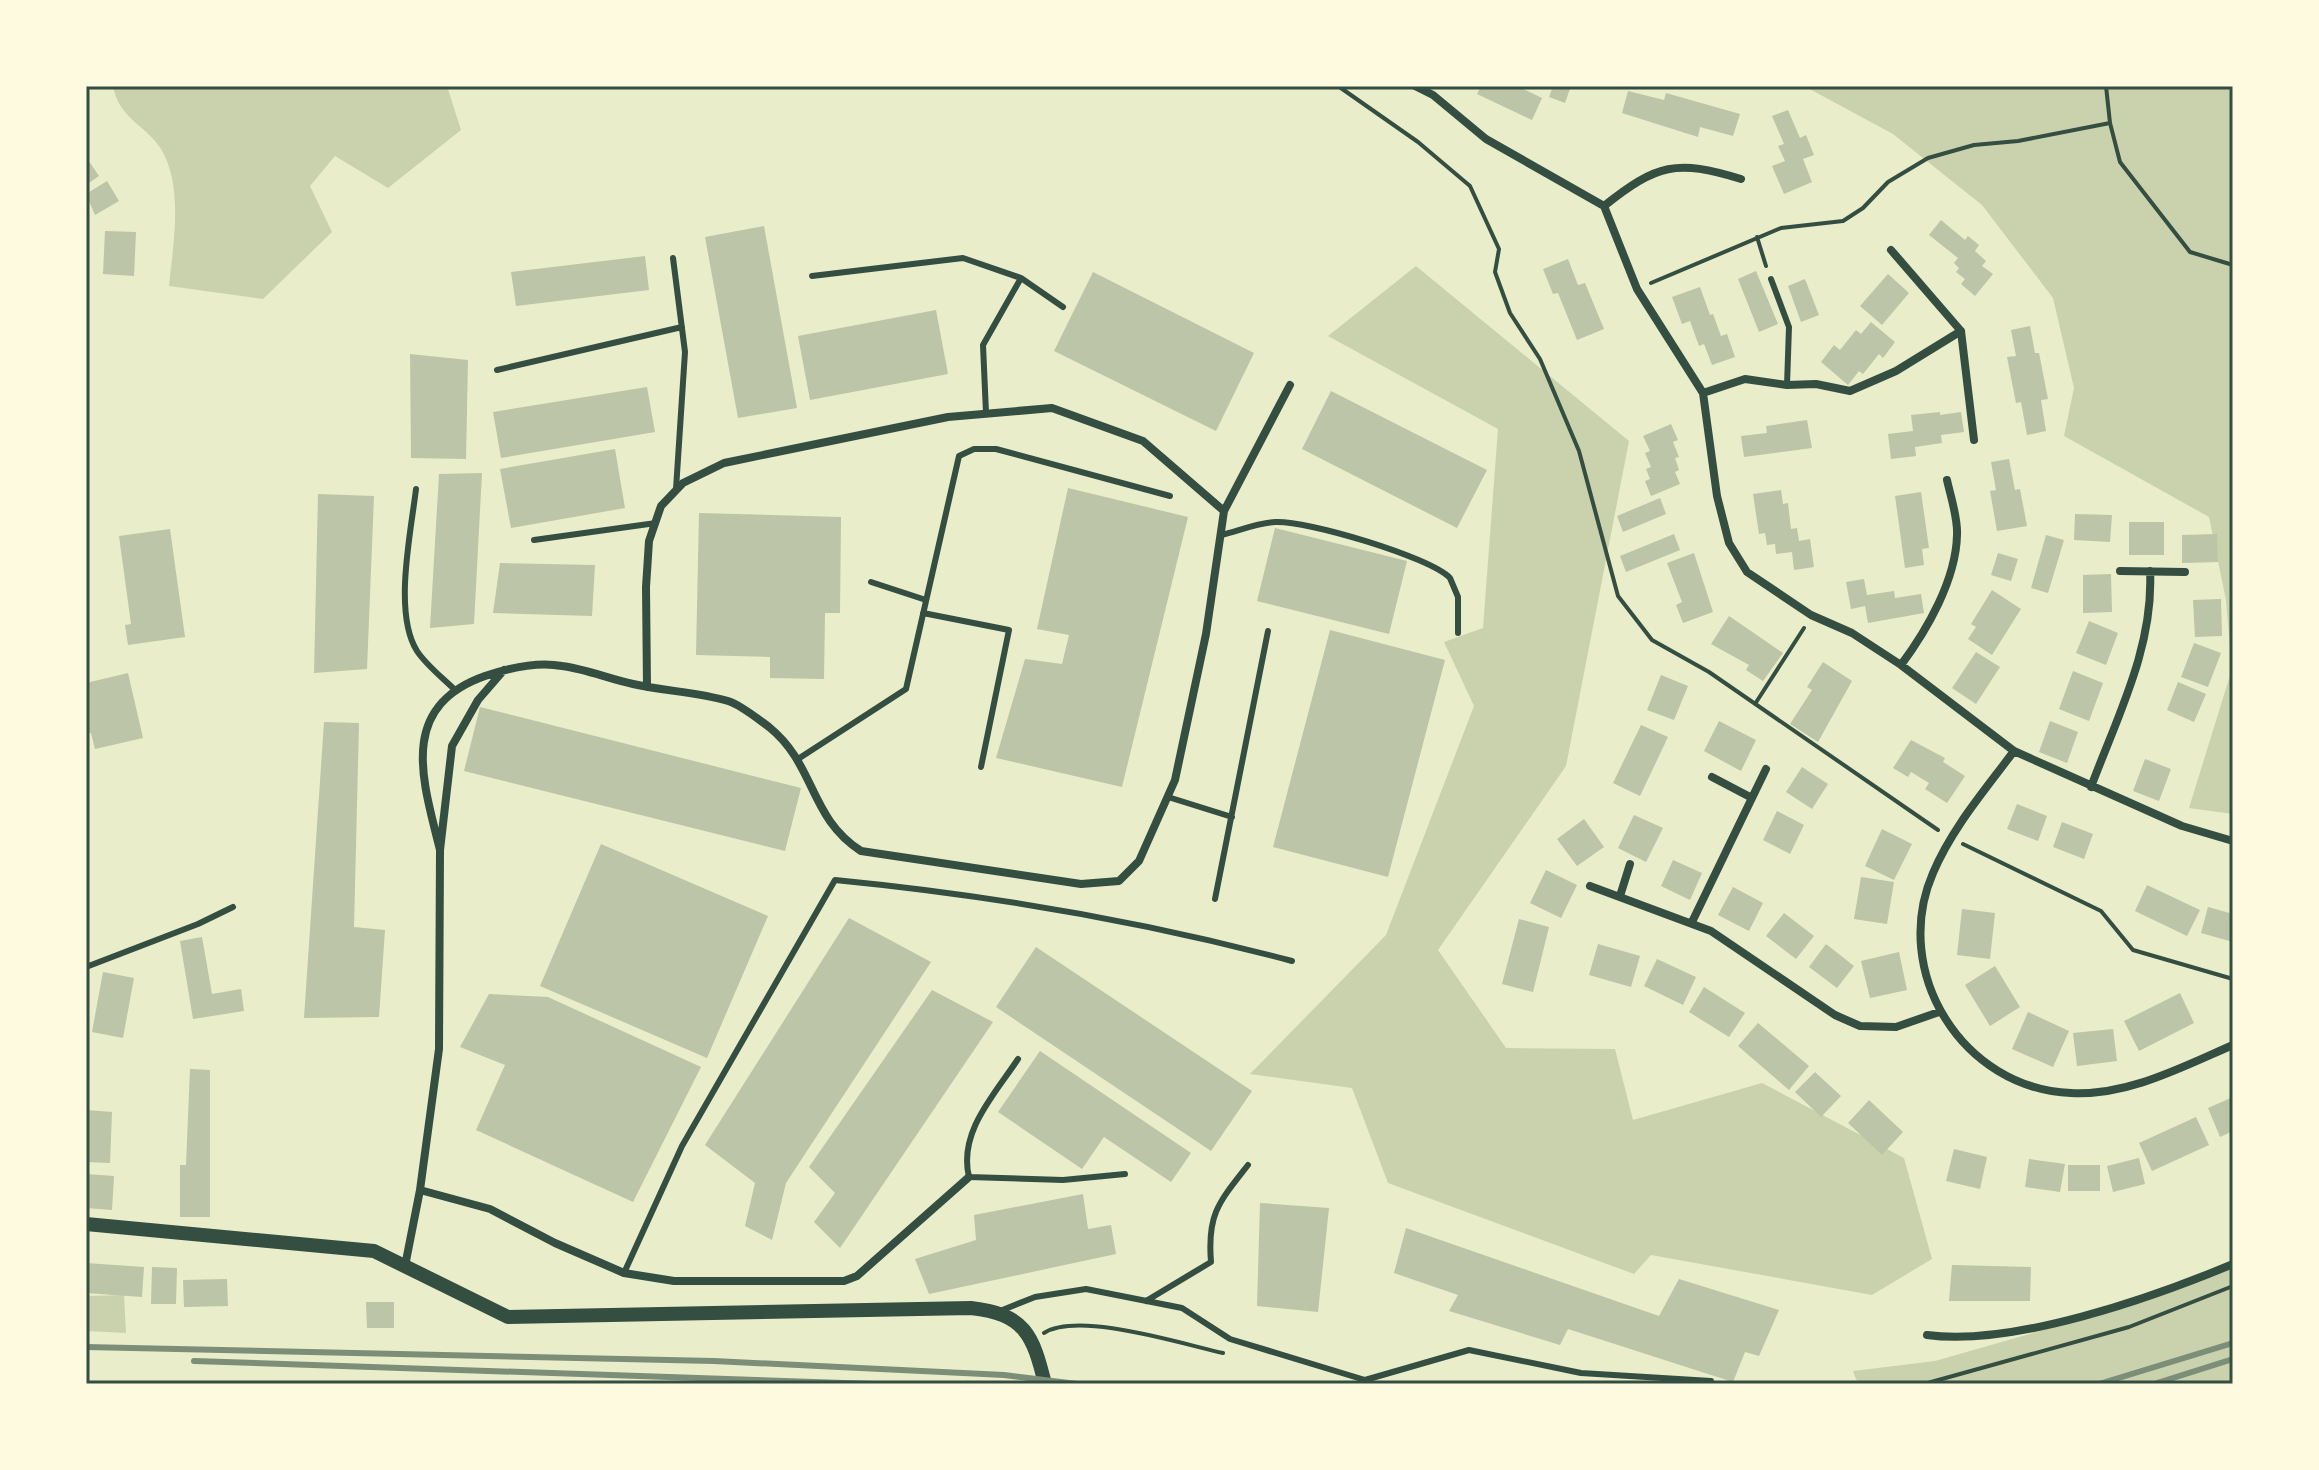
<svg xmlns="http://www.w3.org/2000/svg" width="2319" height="1470" viewBox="0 0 2319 1470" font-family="Cabin,sans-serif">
<rect width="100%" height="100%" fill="#e9edc9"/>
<path fill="#cad2ad" d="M113,86H447L461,130L388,188L335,156L310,186L332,232L263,299L169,286C173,245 184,187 161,149C145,124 119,119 113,86Z
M1804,86H2233V814L2189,808L2232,669L2226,600L2209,517L2064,436L2074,388L2053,298L1982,205L1893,134Z
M1416,266L1629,441L1566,766L1438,950L1506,1048L1615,1049L1633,1120L1762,1083L1904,1158L1932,1259L1872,1295L1651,1255L1634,1274L1388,1183L1352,1088L1250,1074L1386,935L1474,706L1444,642L1483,628L1498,429L1328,336Z
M2233,1267V1384H1858L1853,1371L1935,1361L2127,1306Z
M124,1295L126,1333L86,1331V1296Z"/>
<path fill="#bcc5a7" d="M1481,86H1517L1542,98L1532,120L1477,94Z
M1553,86H1571L1565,103L1549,97Z
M1628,91L1664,100L1666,93L1740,114L1733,136L1700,127L1698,137L1622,113Z
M1788,110L1800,138L1806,135L1814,155L1803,159L1812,182L1784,194L1772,166L1785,161L1778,146L1784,144L1772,116Z
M86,157L99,176L86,185Z
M107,181L119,201L95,215L86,194Z
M1941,220L1965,240L1968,236L1979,245L1975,251L1986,261L1982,266L1993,274L1975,296L1961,284L1965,279L1956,272L1959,268L1954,263L1958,258L1929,235Z
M764,226L797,408L738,418L705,237Z
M105,231L136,232L134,276L103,274Z
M645,256L649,290L516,306L511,272Z
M1568,259L1578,285L1585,283L1604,329L1577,340L1558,293L1553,294L1543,269Z
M1756,271L1778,324L1759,332L1738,279Z
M1093,272L1254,353L1216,431L1054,351Z
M1888,274L1909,293L1882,325L1860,306Z
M1805,279L1819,315L1801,322L1788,286Z
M1700,287L1710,315L1713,314L1721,336L1727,334L1735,357L1712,365L1704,344L1699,346L1690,321L1682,324L1672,297Z
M936,310L948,374L810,400L798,336Z
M1871,322L1895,342L1883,358L1879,354L1863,374L1859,371L1848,385L1821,362L1834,345L1840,350L1856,330L1861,334Z
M2030,326L2035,353H2039L2048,399L2041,400L2046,431L2027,435L2021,402L2016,403L2007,357L2016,356L2011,330Z
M410,354L468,360L466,459L411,458Z
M647,387L655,432L501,458L493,412Z
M1331,391L1487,470L1457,528L1302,449Z
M1940,412V415L1961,412L1964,432L1941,435L1942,443L1915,447L1916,456L1891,459L1888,434L1913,431L1911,415Z
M1807,420L1812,448L1744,457L1741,436L1767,433L1766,426Z
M1671,424L1678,440L1673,442L1679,457L1675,458L1679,470L1675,472L1680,484L1651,496L1645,481L1650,479L1646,469L1651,467L1645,453L1650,451L1643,436Z
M615,449L625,508L511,528L500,469Z
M2009,459L2015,490L2020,489L2027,526L1997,531L1990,491L1996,490L1991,462Z
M482,473L474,624L430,628L439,474Z
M1068,488L1188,517L1122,787L996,758L1025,659L1062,664L1069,635L1037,629Z
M1781,490L1783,504L1788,503L1791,529L1797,528L1799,541L1810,539L1814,567L1794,570L1792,552L1776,554L1775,544L1767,545L1765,533L1759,534L1753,494Z
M1921,492L1929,548L1922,549L1924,565L1905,568L1895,496Z
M318,494L374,496L367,669L314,673Z
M1660,498L1666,514L1623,532L1617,516Z
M699,513L841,517L840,613H825L824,679L770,678V657L696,655Z
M2075,514L2112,515L2110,542L2074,540Z
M2129,522H2164V555H2129Z
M1275,528L1407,561L1389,634L1257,601Z
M170,529L185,637L128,645L125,625L131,624L119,536Z
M1674,534L1680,550L1626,572L1620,556Z
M2217,534L2218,562L2182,563V535Z
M2046,535L2064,540L2048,593L2031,588Z
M1694,553L1713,612L1683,623L1676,605L1682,602L1667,563Z
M1998,553L2018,559L2011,581L1991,575Z
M500,563L595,565L592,616L493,613Z
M2111,574L2112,612L2083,613V575Z
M1864,579L1867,595L1894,591L1895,598L1921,594L1924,613L1868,623L1865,606L1851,609L1846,582Z
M1992,590L2021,609L1992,655L1968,639L1976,627L1971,624Z
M2221,599L2222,636L2195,637L2193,600Z
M1729,616L1783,653L1763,681L1746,670L1749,665L1711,644Z
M2089,621L2118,633L2106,665L2076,653Z
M1330,630L1445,660L1388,877L1273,847Z
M2194,643L2221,653L2208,687L2181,677Z
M1976,652L2000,667L1976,704L1952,688Z
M1823,662L1852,681L1818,742L1790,724L1812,690L1807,687Z
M2073,671L2103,683L2089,721L2059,709Z
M128,673L143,738L95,749L91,733L86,734V683Z
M1661,675L1688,686L1674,720L1647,710Z
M2178,682L2206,694L2194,722L2167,710Z
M480,707L801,788L785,851L464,771Z
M1719,721L1756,740L1741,771L1704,751Z
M2050,721L2078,732L2067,763L2039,752Z
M324,722L359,723L354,927L385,930L379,1017L304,1018Z
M1641,725L1668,737L1640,796L1613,783Z
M1911,740L1945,758L1943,762L1965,776L1947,803L1925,789L1929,783L1911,772L1908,777L1893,768Z
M2145,759L2171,769L2159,801L2133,791Z
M1802,767L1828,784L1812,809L1786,792Z
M2017,804L2047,816L2038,841L2007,829Z
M1777,811L1804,825L1790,854L1763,840Z
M1634,815L1663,828L1646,862L1618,848Z
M1584,819L1604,847L1577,866L1557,839Z
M2062,822L2093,834L2084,859L2053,847Z
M1882,829L1912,844L1894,880L1865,866Z
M601,844L768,916L707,1058L540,986Z
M1673,860L1702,873L1690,900L1661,886Z
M1546,870L1577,885L1561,918L1530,903Z
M1861,877L1894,882L1887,924L1854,919Z
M2147,885L2200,910L2187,936L2135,911Z
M1733,887L1763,903L1749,931L1718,915Z
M2208,907L2233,914V942L2201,933Z
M1962,909L1995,913L1990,959L1957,955Z
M1784,913L1814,936L1796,959L1766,936Z
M849,918L931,962L786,1183L772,1240L745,1226L755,1183L705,1145Z
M1519,919L1549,927L1533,992L1502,984Z
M202,937L212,994L241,989L244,1011L193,1019L180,941Z
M1598,944L1640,956L1631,987L1589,975Z
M1826,944L1854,966L1837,988L1809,967Z
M1036,947L1252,1091L1211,1151L996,1007Z
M1899,952L1907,990L1870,998L1861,961Z
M1657,959L1696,977L1683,1005L1644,986Z
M1995,966L2020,1007L1990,1026L1965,985Z
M103,972L134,978L123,1038L92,1032Z
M1704,987L1745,1013L1729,1037L1689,1012Z
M932,990L993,1022L840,1248L814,1222L835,1193L809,1167Z
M2180,993L2194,1023L2139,1051L2124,1021Z
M489,994L548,997L701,1067L633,1202L476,1130L505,1065L460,1047Z
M2028,1012L2069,1031L2053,1067L2012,1049Z
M1758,1023L1809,1066L1789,1090L1738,1046Z
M2113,1029L2117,1061L2077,1066L2073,1033Z
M1040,1051L1191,1153L1171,1182L1104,1137L1082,1169L998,1112Z
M190,1069L210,1070V1217H180V1165H186Z
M1815,1072L1841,1096L1821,1117L1795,1092Z
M2233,1097V1131L2220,1137L2208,1108Z
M1869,1100L1903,1132L1882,1155L1848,1123Z
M86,1110L112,1112L110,1163L86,1162Z
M2196,1117L2209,1145L2152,1171L2139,1143Z
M1954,1149L1987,1157L1980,1189L1946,1181Z
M2139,1158L2145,1184L2113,1192L2107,1166Z
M2029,1159L2065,1164L2060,1192L2025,1187Z
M2068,1165H2100V1191H2068Z
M86,1174L114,1176L112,1210L86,1208Z
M1083,1194L1088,1229L1111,1225L1116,1254L929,1294L915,1259L976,1240L974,1215Z
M1260,1203L1329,1208L1318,1312L1257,1306Z
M1406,1228L1659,1316L1679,1279L1779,1310L1759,1356L1745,1352L1733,1382L1568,1329L1560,1345L1449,1311L1458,1295L1394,1273Z
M86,1263L144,1267L142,1297L86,1293Z
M1952,1265L2031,1267L2030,1301H1949Z
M152,1267L177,1268L176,1304H151Z
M227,1279L228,1306L184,1307L183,1280Z
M366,1302H394V1328H367Z"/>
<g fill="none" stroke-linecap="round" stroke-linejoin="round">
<path stroke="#344e41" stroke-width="4" d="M1338,86L1418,142L1470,186L1499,249L1495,272L1510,313L1540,359L1579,451L1618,596L1652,640L1709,672L1938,830
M2110,123L2120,162L2190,252L2233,265
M1757,237L1766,266
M1651,283L1781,228L1843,221L1863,208L1888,182L1928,158L1974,145L2018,141L2110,123L2106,86
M1755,704L1804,628
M1963,844L2101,911L2133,950L2233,979
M1044,1333C1079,1311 1182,1344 1223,1353
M1924,1384L2129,1327L2233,1286"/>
<path stroke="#344e41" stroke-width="6" d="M673,258L685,352L676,489
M812,276L963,258L1021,278L1063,307
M1771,279L1789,327L1787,385
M497,370L682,327
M986,413L983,345L1021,278
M416,489C411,532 393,613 417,651C426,665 444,679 456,691
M1221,535C1238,531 1257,523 1275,522C1306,520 1430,557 1450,578L1458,597V633
M534,540L656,523
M871,582L926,600
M923,613L1009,630L981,767
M798,759L906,689L959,456L974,449H996L1170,496
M1168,797L1232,817
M1215,899L1268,631
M86,967L198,924L233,907
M1018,1059C995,1094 958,1132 969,1177L1063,1180L1125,1174
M624,1273L682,1146L835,880C989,895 1142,921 1292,961
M1146,1301L1211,1262C1207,1214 1219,1202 1248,1165
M1000,1311L1035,1297L1086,1289L1182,1308L1230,1339L1365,1380L1469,1350L1581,1373L1711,1381"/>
<path stroke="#344e41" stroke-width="8" d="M1415,86L1433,95L1486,139L1604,206L1637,289L1703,393L1717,496L1729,543L1747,572L1811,615L1852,633L1901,665L2014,751L2182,826L2233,841
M1604,206C1657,164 1676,159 1741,179
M1961,331L1974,440
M1703,393L1745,379L1787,385L1816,384L1850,391L1896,371L1961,331L1891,250
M2120,571L2185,572
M1901,665C1927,630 1956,580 1957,535C1958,518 1951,498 1947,480
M647,687L646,587L649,541L661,506L683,483L724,463L948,417L1052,408L1143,441L1224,511
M2014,751C1985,790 1952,828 1933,873C1890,972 1963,1089 2071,1093C2128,1096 2182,1067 2233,1045
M1712,777L1752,798
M2091,787C2117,717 2154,647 2150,571
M440,850C423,781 397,707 485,676C509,668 537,661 562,666C586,669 609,679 633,684C663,691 698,692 728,701C741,705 758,719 769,727C816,765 809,818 861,851L1081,884L1119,881L1139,861L1175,780L1206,634L1224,511L1290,385
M1590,886L1711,931L1835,1015L1860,1026L1896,1027L1939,1012
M1620,896L1630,864
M1692,922L1766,769
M420,1190L490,1209L555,1243L624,1273L674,1281H844L857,1276L969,1177
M405,1266L420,1190L439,1049L440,850L452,746L478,700L504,670
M1927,1335C2013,1347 2154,1297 2233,1264"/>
<path stroke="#344e41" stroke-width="14" d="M86,1224L374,1251L508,1317L971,1308C1025,1314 1033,1335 1045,1384"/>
<path stroke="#7c8e77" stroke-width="6" d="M86,1347L714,1361L1004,1375L1077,1384
M194,1361L874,1384
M2099,1384L2233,1343
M2154,1384L2233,1359"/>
</g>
<rect width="2319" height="1470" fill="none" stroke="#fefae0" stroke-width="176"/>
<rect x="88" y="88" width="2143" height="1294" fill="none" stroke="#344e41" stroke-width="3"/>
</svg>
